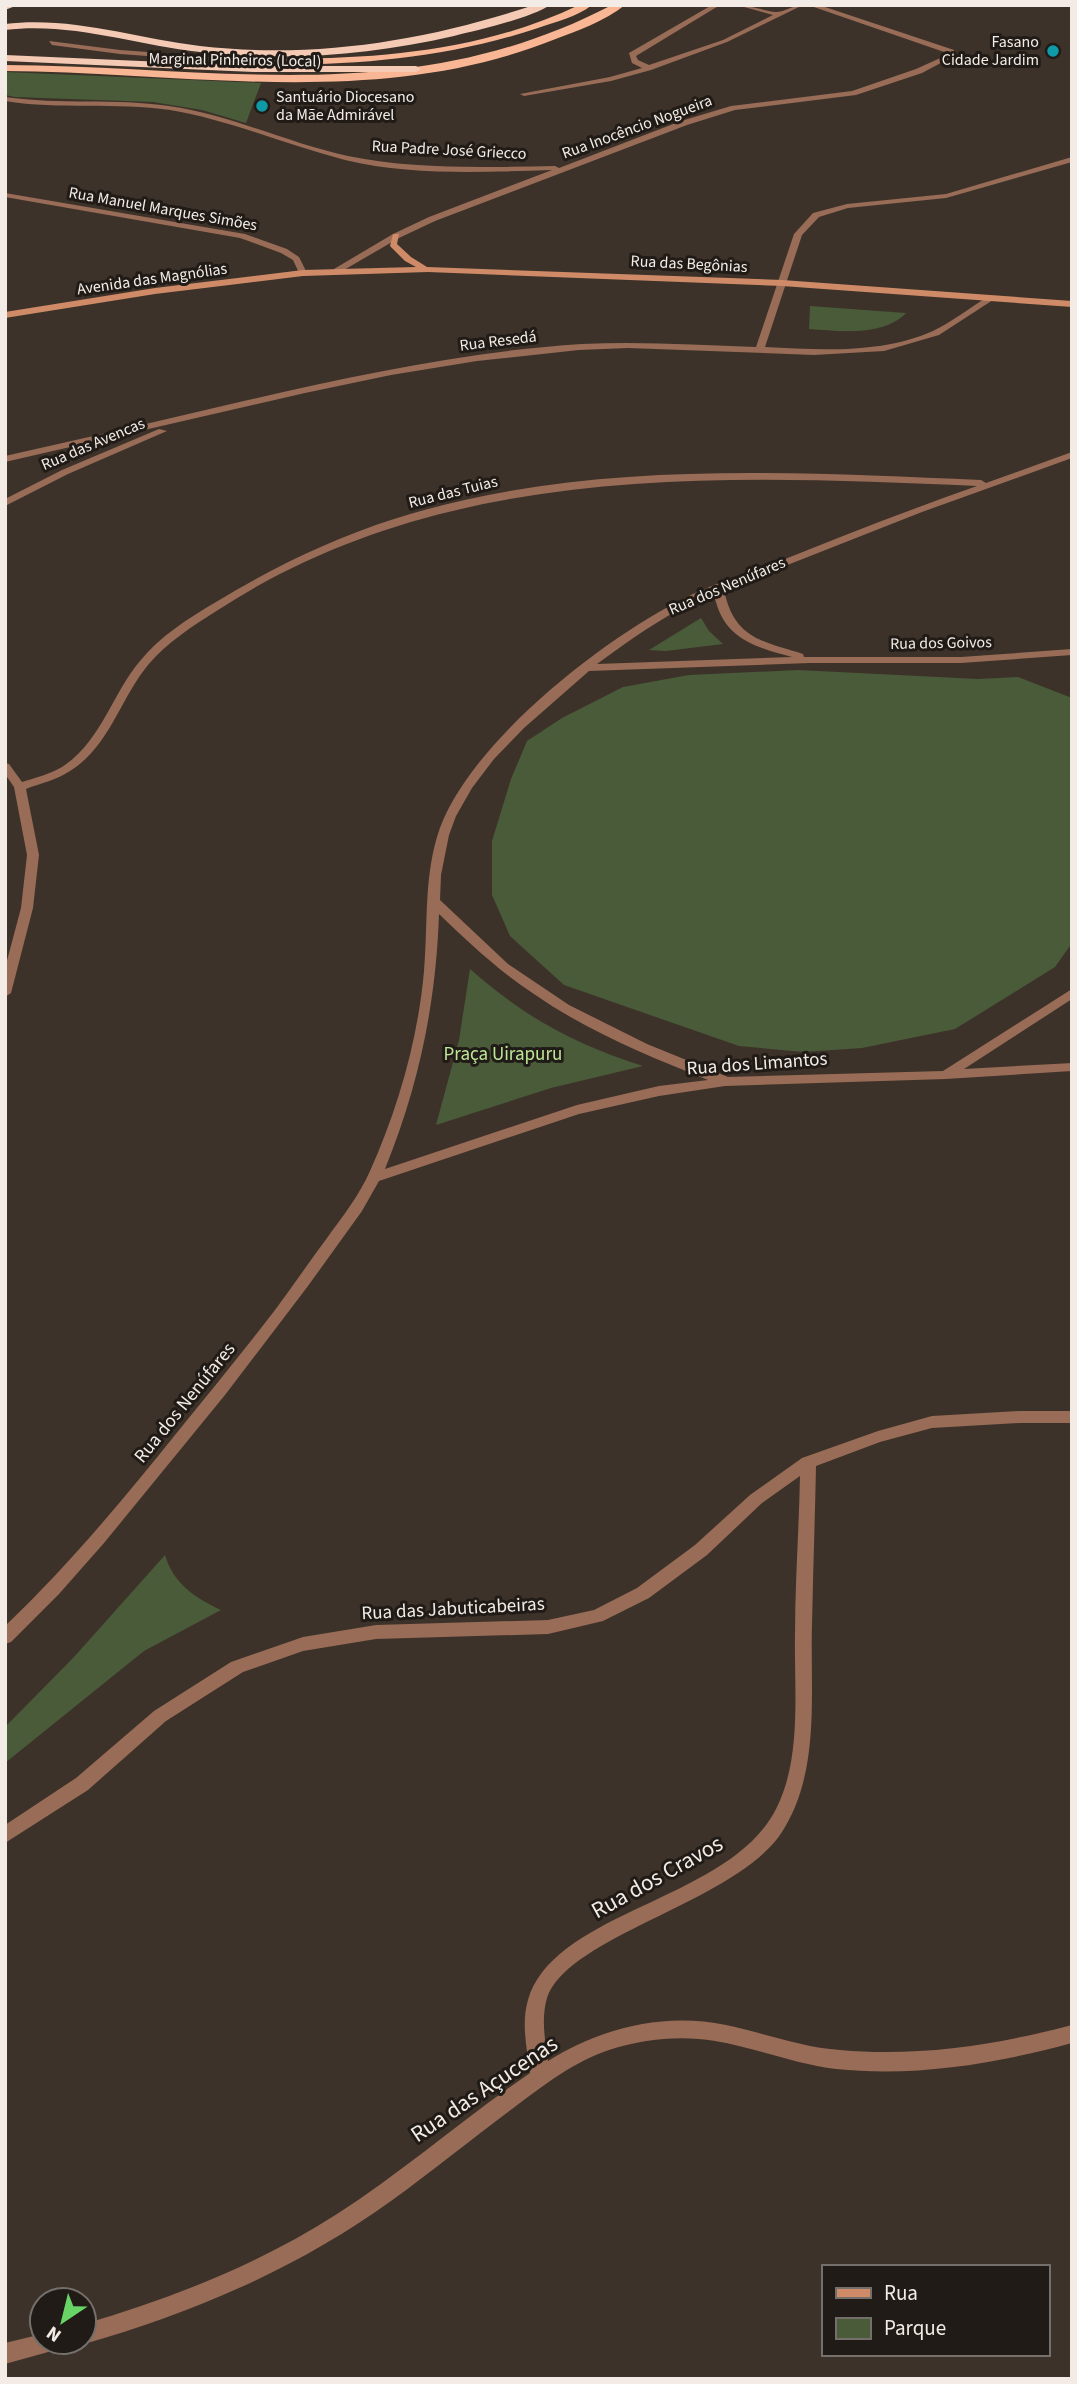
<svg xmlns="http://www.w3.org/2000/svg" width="1077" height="2384" viewBox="0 0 1077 2384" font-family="'Source Sans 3',sans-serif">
<rect width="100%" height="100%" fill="#3d3229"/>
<path fill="#495b38" d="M5,72L261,83L246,123L202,110L153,102L15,97L5,95Z
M810,306L906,313C883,337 838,331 809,329Z
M701,618L709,631L723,644L666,651L649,650Z
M798,670L978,679L1018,677L1072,698V943L1055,967L955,1029L862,1048L803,1052L739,1046L564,985L510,936L492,895V841L511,779L527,741L562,718L623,687L689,675Z
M470,969C526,1018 572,1043 643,1066L551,1088L436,1125L459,1040Z
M165,1555C173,1583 195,1598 221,1610L144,1651L5,1763V1727L74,1657Z"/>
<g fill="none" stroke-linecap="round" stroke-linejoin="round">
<path fill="#986c56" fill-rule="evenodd" d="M712,5H720L636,56L638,60L649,65L723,40L773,15L737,5C751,5 763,11 776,12C785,12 793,5 803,5L727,42L651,70L611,81L524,96L520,94L610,77L642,68L632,63L629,53Z
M49,41L120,50L243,59L247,61L243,63L120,54L52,45Z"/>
<path fill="#986c56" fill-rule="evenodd" d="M808,5H819L954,50V56L922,73L856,95L735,110L687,125L435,221L399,238L337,274L334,273V269L393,234L429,217L552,170C484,172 412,176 345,160C286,145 230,120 170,110C116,102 60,110 5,101V97C60,105 115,98 169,106C231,115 288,143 348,156C416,170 487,167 555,166L559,168L681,121L731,106L852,91L916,69L947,55V53Z
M1072,157V162L946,198L848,208L819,217L802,235L765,347C819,350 882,354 933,331C952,322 971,307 989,296L996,298L939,335L884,351L814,355L628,348L579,350L477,361L391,375L305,393L5,462V456C86,438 167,419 248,400C357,375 469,351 582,344C640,341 698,345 756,347L794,234L813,213L847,204L946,194Z
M5,193L245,234L287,249L299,257L307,273L300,275L293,260L281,253L240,238L5,197Z
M159,429L167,431L68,474L5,506V499L62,470Z
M1072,452V458L922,512L724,590C734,638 761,641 803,654L804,657H961L1072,649V655L961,663H810L589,671L524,728L494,759L472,788L456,816L449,835L441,875L440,900L508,964L569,1005L647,1044L728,1077L943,1071L1072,989V999L964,1069L1072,1063V1071L946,1079L725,1086L659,1096L579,1114L379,1181L362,1211L308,1286L225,1395L104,1543L59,1594L11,1642L5,1644V1626C67,1567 122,1501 175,1435C209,1393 243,1352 275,1310C293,1286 309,1262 327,1238C342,1217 359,1196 370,1171C398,1109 418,1039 424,971C428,925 424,881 437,837C463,748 599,642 679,601C709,585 743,575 775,563C842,536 909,510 977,486C718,475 445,462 218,610C193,626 167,642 148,665C120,699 109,747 70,771C57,780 41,783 26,789L39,855L33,908L11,993L5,997V968L21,908L27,855L14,787L5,774V763L9,764L22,782C35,778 50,774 62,767C101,742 112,694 140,661C160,636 189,618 216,602C272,568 331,539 394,519C582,459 787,472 981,480L986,483ZM714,594C723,639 753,646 792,657L597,664C634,637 671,610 714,594ZM439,914C469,943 499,971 534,994C587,1031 648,1056 708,1080L659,1086L577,1105L385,1169C419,1085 436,1004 439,914Z
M1020,1411H1072V1423H1020L932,1428L880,1442L816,1466C815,1519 813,1572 812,1625C810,1693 821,1771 782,1832C737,1902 568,1935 547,1998C541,2018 545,2041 548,2061C601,2028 663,2012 726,2025C764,2033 800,2047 840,2050C919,2057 996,2045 1072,2025V2043C995,2064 916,2077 836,2069C795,2064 757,2048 715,2041C680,2035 643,2039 609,2050C575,2061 544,2085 516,2106C474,2137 434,2170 391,2201C298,2268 193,2313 84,2344L78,2342H84V2324C173,2298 259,2264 337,2214C404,2171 464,2118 530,2073C527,2049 521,2023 528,2000C555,1909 732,1901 777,1807C802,1756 794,1690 795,1635C795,1582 799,1529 800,1476L762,1503L707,1555L649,1598L603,1621L548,1634L376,1639L303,1651L243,1672L166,1721L88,1790L5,1843V1825L76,1778L154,1711L231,1662L303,1637L376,1625L548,1620L594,1610L637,1588L695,1545L750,1495L802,1458L878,1431L932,1416Z
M42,2334V2342H62L59,2349L5,2364V2343Z"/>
<path fill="#cf8b67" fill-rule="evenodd" d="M393,234H399L397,244L411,257L427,267L782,280L1072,301V307L782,286L428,272L303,276L155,294L5,318V312L155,288L303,270L416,267L405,261L390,246Z"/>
<path fill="#f8b694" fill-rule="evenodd" d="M579,5H592C577,17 555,22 538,28C442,60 344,67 243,64L238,61L243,58C357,61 475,55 579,5Z
M612,5H625C605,21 577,31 553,40C378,110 187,72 5,71V65C221,66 410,110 612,5Z"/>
<path fill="#f5cab4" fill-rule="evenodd" d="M5,5H18L5,10Z
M534,5H550C531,18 478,30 454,36C370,55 286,62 200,52C134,45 73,22 5,30V24C72,16 134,38 200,46C315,59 425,41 534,5Z
M5,55L254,66H416L421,69L416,72H254L5,61Z"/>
</g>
<g fill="#0f9aa8" stroke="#201b17" stroke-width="2.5">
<circle cx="1053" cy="51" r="7"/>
<circle cx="262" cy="106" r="7"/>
</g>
<g text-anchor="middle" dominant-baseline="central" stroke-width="6" stroke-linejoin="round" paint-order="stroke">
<g font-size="16" fill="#f3ece6" stroke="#201b17" text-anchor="end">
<text x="1039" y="42">Fasano<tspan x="1039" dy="18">Cidade Jardim</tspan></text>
<text x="276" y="97" text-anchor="start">Santuário Diocesano<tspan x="276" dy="18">da Mãe Admirável</tspan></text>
</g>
<g font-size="16" fill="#f3ece6" stroke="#201b17">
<text transform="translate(235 60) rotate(1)">Marginal Pinheiros (Local)</text>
<text transform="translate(637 127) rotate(-20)">Rua Inocêncio Nogueira</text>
<text transform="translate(449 150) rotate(3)">Rua Padre José Griecco</text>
<text transform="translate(163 209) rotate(10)">Rua Manuel Marques Simões</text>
<text transform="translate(689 264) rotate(3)">Rua das Begônias</text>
<text transform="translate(152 279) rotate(-8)">Avenida das Magnólias</text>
<text transform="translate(498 341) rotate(-7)">Rua Resedá</text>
<text transform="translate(93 444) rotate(-23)">Rua das Avencas</text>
<text transform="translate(453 492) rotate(-14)">Rua das Tuias</text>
<text transform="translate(727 586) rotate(-23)">Rua dos Nenúfares</text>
<text transform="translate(941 643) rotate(-1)">Rua dos Goivos</text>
</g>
<g font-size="19" fill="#bde697" stroke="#201b17">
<text x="503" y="1054">Praça Uirapuru</text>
</g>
<g font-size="19" fill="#f3ece6" stroke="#201b17">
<text transform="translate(757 1064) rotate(-4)">Rua dos Limantos</text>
<text transform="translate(185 1403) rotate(-51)">Rua dos Nenúfares</text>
<text transform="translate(453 1609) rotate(-3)">Rua das Jabuticabeiras</text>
</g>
<g font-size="23" fill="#f3ece6" stroke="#201b17">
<text transform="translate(657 1877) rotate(-29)">Rua dos Cravos</text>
<text transform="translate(484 2089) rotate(-34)">Rua das Açucenas</text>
</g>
</g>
<rect width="1077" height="2384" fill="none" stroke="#f3ece6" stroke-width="14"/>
<rect x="822" y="2265" width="228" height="91" fill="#201b17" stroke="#746f6a" stroke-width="2"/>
<rect x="836" y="2288" width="35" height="10" fill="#cf8b67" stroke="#746f6a" stroke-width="2"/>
<text x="884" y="2300" font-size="21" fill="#f3ece6">Rua</text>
<rect x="836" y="2318" width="35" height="21" fill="#495b38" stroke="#746f6a" stroke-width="2"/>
<text x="884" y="2335" font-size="21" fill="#f3ece6">Parque</text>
<g transform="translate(63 2321) rotate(215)"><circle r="33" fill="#201b17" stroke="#746f6a" stroke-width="2"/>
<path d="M0-5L12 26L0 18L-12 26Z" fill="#68d465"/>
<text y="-10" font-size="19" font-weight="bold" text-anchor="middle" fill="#f3ece6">N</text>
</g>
</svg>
